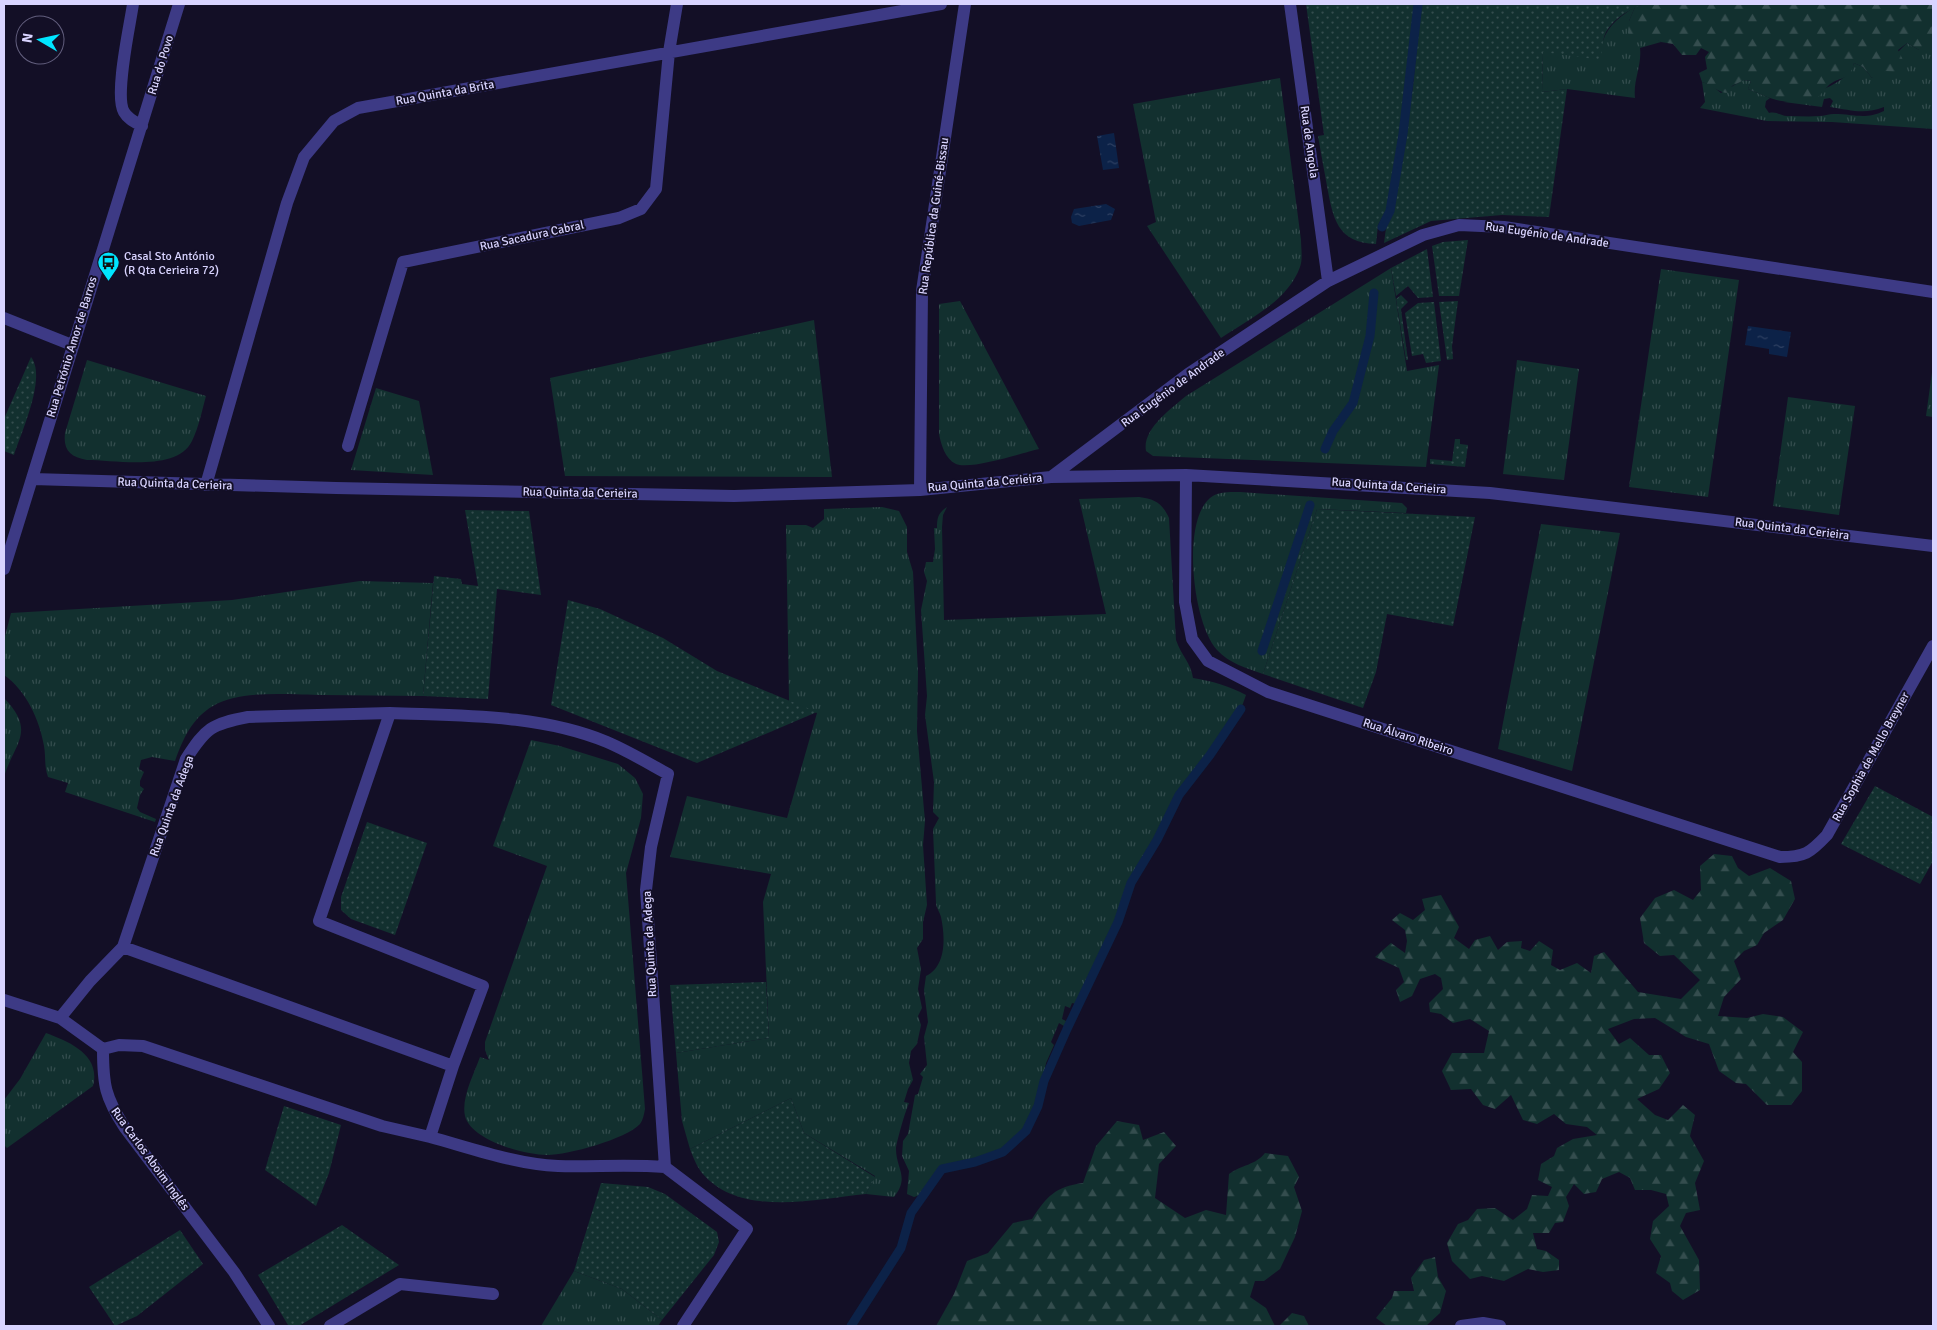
<svg xmlns="http://www.w3.org/2000/svg" width="1937" height="1330" viewBox="0 0 1937 1330" font-family="Signika,sans-serif">
<defs>
<pattern id="grass-tufts" width="24" height="20" patternUnits="userSpaceOnUse" patternTransform="scale(1.25)"><rect width="24" height="20" fill="#12302f"/><path d="M3 7l-1-3M5 7V3M7 7l1-3M15 17l-1-3M17 17v-4M19 17l1-3" fill="none" stroke="#344d4e"/></pattern>
<pattern id="forest-firs" width="22" height="20" patternUnits="userSpaceOnUse" patternTransform="scale(1.25)"><rect width="22" height="20" fill="#12302f"/><path d="M5 1l3.5 6h-7zM16 11l3.5 6h-7z" fill="#344d4e"/></pattern>
<pattern id="garden-dots" width="8" height="8" patternUnits="userSpaceOnUse" patternTransform="scale(1.25)"><rect width="8" height="8" fill="#12302f"/><path d="M2 2h.1M6 6h.1" fill="none" stroke="#344d4e" stroke-width="1.8" stroke-linecap="round"/></pattern>
<pattern id="water-ripples" width="26" height="14" patternUnits="userSpaceOnUse" patternTransform="scale(1.25)"><rect width="26" height="14" fill="#0c2248"/><path d="M2 4q2-2 4 0t4 0M15 11q2-2 4 0t4 0" fill="none" stroke="#2f4163"/></pattern>
</defs>
<rect width="100%" height="100%" fill="#130f26"/>
<path fill="url(#grass-tufts)" d="M1635,7L1629,21L1661,42L1640,48C1642,66 1633,80 1635,98L1567,89L1542,92L1543,52L1603,41C1608,25 1622,15 1635,7Z
M1907,43L1919,50H1933V129L1832,122L1767,121L1700,108L1705,102L1702,82L1711,85L1721,93L1743,80L1751,81L1748,89L1770,98L1766,101L1765,107L1769,113C1777,111 1780,116 1787,116C1798,116 1809,117 1819,116C1824,116 1829,114 1834,114C1854,114 1865,120 1884,111V107C1864,115 1851,110 1830,107L1833,101L1830,98L1824,99L1822,107L1784,102C1804,97 1850,84 1854,63L1863,67L1872,78Z
M1280,78L1301,240C1301,248 1303,259 1300,267C1288,301 1249,319 1221,338L1147,226L1156,222L1133,104Z
M1391,268L1407,371L1439,365L1426,467L1153,456L1146,451C1142,429 1171,409 1186,396Z
M1661,269L1739,280L1708,497L1629,487Z
M960,301L1039,449C1022,453 970,470 956,464C945,459 941,444 939,434V304Z
M814,320L832,477L565,476L550,378Z
M87,360L206,396C202,410 199,427 192,441C177,472 116,460 87,460C70,457 63,450 65,433Z
M1517,360L1579,369L1564,480L1503,474Z
M1933,365V417L1926,416Z
M376,388L419,401L433,475L351,470Z
M1788,397L1855,406L1839,515L1773,506Z
M1240,492L1402,503L1407,508L1406,513L1317,509L1263,674C1246,668 1229,663 1217,650C1193,624 1181,522 1210,498C1218,491 1231,492 1240,492Z
M1139,497C1155,499 1162,503 1169,518L1176,640C1181,655 1191,663 1193,678C1212,681 1229,686 1246,695L1241,709L1210,755L1179,795L1157,840L1131,883L1118,922L1076,1008V1004L1072,1003L1070,1008L1065,1006L1062,1019L1068,1022L1064,1026L1059,1023L1051,1042L1054,1045L1046,1063L1038,1106L1026,1131L1003,1152L975,1162L942,1169L923,1194L914,1197L907,1194L909,1171L902,1156L903,1141L908,1134L915,1095L918,1094L923,1077L920,1074L927,1065L924,1037L928,1022L924,990L926,976C947,966 945,936 941,917C940,912 936,908 936,903C935,878 934,854 933,829L939,818L933,812L934,782L925,715L927,696L921,610L927,581L924,572L926,562H933L935,549L934,528H937C937,518 938,513 947,507L943,515L942,527L944,620L1106,614L1079,499Z
M882,507L899,511L907,527V552L913,572L918,672L917,731L925,821L923,845L927,905L923,922V939L917,948L921,969L918,989L922,1008L918,1016L921,1025L917,1044L911,1051L909,1063L913,1080L908,1089L904,1102L909,1103C906,1109 896,1143 896,1149C896,1169 910,1177 894,1197L866,1194L875,1176L804,1133L791,1098L690,1149L682,1121L676,1053L769,1038L763,902L771,874L670,857L687,796L787,818L817,713L789,701L786,525H806L813,528L824,519V509Z
M1541,524L1620,533L1572,771L1498,749Z
M360,581L433,583L423,696C390,696 357,695 323,695C292,695 241,689 213,706C192,718 183,739 175,761L152,757L141,760L139,769L144,772L140,781V786L144,789L140,795L137,808L140,812L156,819L155,822L65,792L68,783L48,777C44,766 46,757 44,746C40,721 26,690 4,675V640L11,613L232,600Z
M4,698C37,732 14,743 4,777Z
M531,740L560,746L618,764L635,778L643,794L641,818L626,873L645,1109C644,1114 643,1120 640,1124C626,1139 568,1155 547,1155C524,1155 471,1140 465,1116C461,1098 474,1074 480,1057L489,1060L485,1050V1042L547,866L493,846Z
M46,1033C70,1042 101,1055 93,1086L7,1148L4,1145V1100L20,1079Z
M574,1271L622,1289L662,1320L658,1326H541Z"/>
<path fill="url(#forest-firs)" d="M1645,4H1933V50H1919L1907,43L1898,50L1905,64L1900,73L1886,71L1872,78L1863,67L1854,63C1850,82 1838,76 1828,86C1820,94 1821,97 1809,102C1796,98 1793,103 1782,101C1770,99 1758,93 1748,89L1751,81L1744,80L1732,86L1729,93C1718,93 1712,85 1702,82L1699,73L1707,69L1705,57L1709,52L1701,48L1696,55H1682L1673,44L1661,42L1648,35L1637,40L1628,33L1629,21L1635,7Z
M1714,854L1732,856L1738,868L1749,876L1770,868L1791,881L1795,899L1783,920L1764,933L1757,945L1744,951L1734,961L1741,979L1724,997L1718,1016L1747,1018L1763,1014L1783,1017L1803,1032L1793,1052L1802,1062V1091L1791,1105H1767L1746,1084L1736,1083L1719,1071L1709,1044L1686,1037L1655,1018L1634,1019L1608,1029L1619,1044L1630,1038L1649,1055H1661L1670,1073L1659,1089L1637,1099L1655,1115L1668,1120L1683,1105L1695,1115L1690,1136L1704,1161L1695,1183L1700,1210L1686,1213L1680,1226L1699,1260L1700,1290L1683,1300L1672,1291L1670,1283L1656,1273L1661,1256L1650,1239L1653,1221L1669,1206L1666,1194L1651,1190H1635L1630,1178L1619,1172L1602,1179L1596,1192L1584,1194L1574,1184L1566,1197L1569,1206L1563,1222L1555,1223L1549,1233H1533L1537,1249L1546,1251L1559,1260V1270L1543,1272L1528,1269L1504,1281L1482,1276L1470,1279L1452,1261L1447,1243L1458,1224L1468,1220L1477,1209L1495,1208L1513,1220L1527,1209L1532,1195L1548,1196L1552,1187L1538,1180L1541,1164L1554,1156L1557,1148L1573,1139L1597,1135L1587,1127L1566,1124L1554,1114L1537,1124L1523,1120L1511,1095L1495,1109L1483,1105L1471,1089L1451,1090L1442,1071L1452,1053H1484L1489,1031L1470,1019L1453,1023L1441,1014L1430,1012L1429,1003L1443,989L1441,978L1435,974L1420,979L1412,996L1400,1002L1396,990L1404,982L1399,968L1375,957L1391,943L1405,953L1407,941L1405,930L1392,920L1400,913L1413,920L1425,910L1422,899L1441,895L1459,927L1454,938L1469,949L1475,940L1490,936L1498,950L1507,942L1522,941L1521,948L1530,951L1539,941L1553,950L1551,965L1560,970L1577,963L1591,973L1594,956L1604,952L1638,992L1681,999L1700,980L1674,955L1660,956L1644,943L1640,918L1655,898L1674,890L1693,900L1701,890L1700,866Z
M1117,1121L1139,1125L1143,1140L1164,1132L1176,1146L1159,1164L1155,1198L1185,1218L1206,1210L1226,1215L1229,1174C1241,1165 1256,1165 1265,1153L1288,1156L1299,1177L1294,1187L1302,1211L1295,1237L1280,1269L1264,1281H1255L1250,1297L1266,1308L1275,1326H936L954,1294L967,1261L988,1253L1013,1223L1032,1219C1047,1196 1055,1187 1083,1183L1096,1146Z
M1435,1257L1438,1277L1446,1291L1440,1313L1426,1326H1387L1376,1318L1392,1298L1394,1291H1414L1411,1278L1424,1260Z
M1292,1313L1304,1316L1309,1326H1279Z"/>
<path fill="url(#garden-dots)" d="M1306,4H1414L1412,51L1400,143L1389,205L1378,225L1376,244C1337,243 1333,218 1327,186C1324,170 1321,153 1318,136L1324,135Z
M1421,4H1645C1631,8 1614,18 1606,32C1602,40 1602,52 1601,60L1543,52L1542,92L1567,89L1549,217L1502,215L1431,221L1384,243L1386,228L1393,213L1413,86Z
M1468,240L1459,296H1439L1432,246L1443,242Z
M1427,249L1433,297L1418,298L1408,286L1396,296L1391,268Z
M1401,295L1408,302L1401,309L1408,360H1406L1396,299Z
M1458,301L1452,346L1453,359L1447,360L1439,302Z
M1434,302L1441,361L1426,363L1423,354L1412,356L1405,313L1418,303Z
M31,357C47,377 21,433 14,455L4,451V419Z
M1455,439H1460V444L1468,445L1465,467L1430,464V459L1452,461Z
M1317,509L1475,517L1453,626L1387,614L1376,672L1363,708L1263,674Z
M465,510L529,511L541,595L497,589L488,699L423,696L434,576L461,579L462,584L478,586Z
M568,600L600,609L663,638L717,671L817,712L697,763L551,705Z
M1875,786L1933,817V861L1920,884L1841,844Z
M367,822L427,843L395,935L351,919L341,910V897Z
M766,982L769,1038L676,1053L670,985Z
M791,1098L804,1133L875,1177L866,1194C815,1199 740,1218 702,1173C697,1167 693,1157 690,1149Z
M284,1106L341,1125L329,1173L316,1206L265,1170Z
M601,1183L648,1187L665,1194L717,1232L719,1242L714,1255L662,1320L622,1289L574,1271Z
M342,1225L399,1265L299,1326L288,1325L258,1275Z
M180,1230L203,1264L137,1316L115,1326L89,1287Z"/>
<path fill="url(#water-ripples)" d="M1114,133L1119,168L1103,170L1097,136Z
M1106,204L1115,209L1111,220L1079,226L1072,223L1071,217L1074,209Z
M1748,326L1791,332L1787,357L1769,354V349L1745,345Z"/>
<g fill="none" stroke-linecap="round" stroke-linejoin="round">
<path stroke="#0c2248" stroke-width="9" d="M1382,227L1390,211L1403,134L1418,4
M1325,449L1333,431L1353,403L1370,336L1374,293
M1262,651L1310,505
M851,1326L901,1248L911,1213L942,1169L975,1162L1003,1152L1026,1131L1038,1106L1044,1081L1067,1029L1118,922L1131,883L1157,840L1179,795L1210,755L1241,709"/>
<path stroke="#3d3a85" stroke-width="12" d="M133,4C130,25 114,96 124,112C128,119 135,122 142,126
M1290,4L1328,281
M4,318L72,345
M348,446L403,262L619,218L641,209L656,189L669,52L677,4
M1186,475L1185,602L1192,639L1208,661L1268,692L1780,857C1805,857 1810,853 1827,835L1933,646
M1051,477L1188,374L1328,281L1423,235L1459,225L1504,227L1933,292
M33,479L336,488L734,496L920,490L1051,477L1186,475L1490,493L1933,546
M206,485L287,203L304,157L334,121L358,108L941,4
M920,490L922,291L965,4
M4,569L179,4
M390,713C462,716 539,714 607,742C628,751 648,763 668,774L651,847L646,890L665,1167C629,1164 594,1167 558,1166C515,1164 471,1148 430,1137L453,1066L483,986L319,921Z
M123,947L186,759C206,728 211,724 248,717L390,713
M4,1000L60,1018L103,1049C103,1085 105,1097 125,1128L234,1272L269,1326
M60,1018L90,981L123,947L453,1066
M103,1049L119,1045L143,1046L382,1126L430,1137
M665,1167L747,1229L683,1326
M330,1326L400,1284L493,1294
M1461,1326L1483,1323L1500,1326"/>
</g>
<defs>
<symbol id="bus-pin" viewBox="-11 -11 22 30"><path d="M0 17L-7.5 6A9.5 9.5 0 1 1 7.5 6Z" fill="#00e5ff" stroke="#130f26"/><path d="M-5-6H5V4H4V6H2V4H-2V6H-4V4H-5ZM-3.5-4V0h7V-4ZM-3.5 1.2v1.5H-2V1.2ZM2 1.2v1.5H3.5V1.2Z" fill="#111"/></symbol>
</defs>
<g fill-rule="evenodd">
<use href="#bus-pin" x="96" y="250" width="25" height="34"/>
</g>
<g text-anchor="middle" dominant-baseline="central" stroke-width="4" stroke-linejoin="round" paint-order="stroke">
<g font-size="12" fill="#d9d4ff" stroke="#130f26">
<text transform="translate(161 65) rotate(-73)">Rua do Povo</text>
<text transform="translate(445 93) rotate(-10)">Rua Quinta da Brita</text>
<text transform="translate(1309 142) rotate(82)">Rua de Angola</text>
<text transform="translate(934 216) rotate(-82)">Rua República da Guiné-Bissau</text>
<text transform="translate(1547 235) rotate(8)">Rua Eugénio de Andrade</text>
<text transform="translate(532 236) rotate(-12)">Rua Sacadura Cabral</text>
<text transform="translate(72 347) rotate(-73)">Rua Petrónio Amor de Barros</text>
<text transform="translate(1173 388) rotate(-36)">Rua Eugénio de Andrade</text>
<text transform="translate(985 483) rotate(-5)">Rua Quinta da Cerieira</text>
<text transform="translate(175 484) rotate(2)">Rua Quinta da Cerieira</text>
<text transform="translate(1389 486) rotate(4)">Rua Quinta da Cerieira</text>
<text transform="translate(580 493) rotate(1)">Rua Quinta da Cerieira</text>
<text transform="translate(1792 529) rotate(7)">Rua Quinta da Cerieira</text>
<text transform="translate(1408 737) rotate(18)">Rua Álvaro Ribeiro</text>
<text transform="translate(1871 757) rotate(-61)">Rua Sophia de Mello Breyner</text>
<text transform="translate(172 806) rotate(-70)">Rua Quinta da Adega</text>
<text transform="translate(650 944) rotate(-93)">Rua Quinta da Adega</text>
<text transform="translate(150 1159) rotate(54)">Rua Carlos Aboim Inglês</text>
</g>
<g font-size="12" fill="#d9d4ff" stroke="#130f26" text-anchor="start">
<text x="124" y="256">Casal Sto António<tspan x="124" dy="14">(R Qta Cerieira 72)</tspan></text>
</g>
</g>
<rect width="1937" height="1330" fill="none" stroke="#d9d4ff" stroke-width="10"/>
<g transform="translate(40 40) rotate(279)"><circle r="24" fill="#130f26" stroke="#625e7d"/>
<path d="M0-4L9 19L0 12L-9 19Z" fill="#00e5ff"/>
<text y="-8" font-size="14" font-weight="bold" text-anchor="middle" fill="#d9d4ff">N</text>
</g>
</svg>
